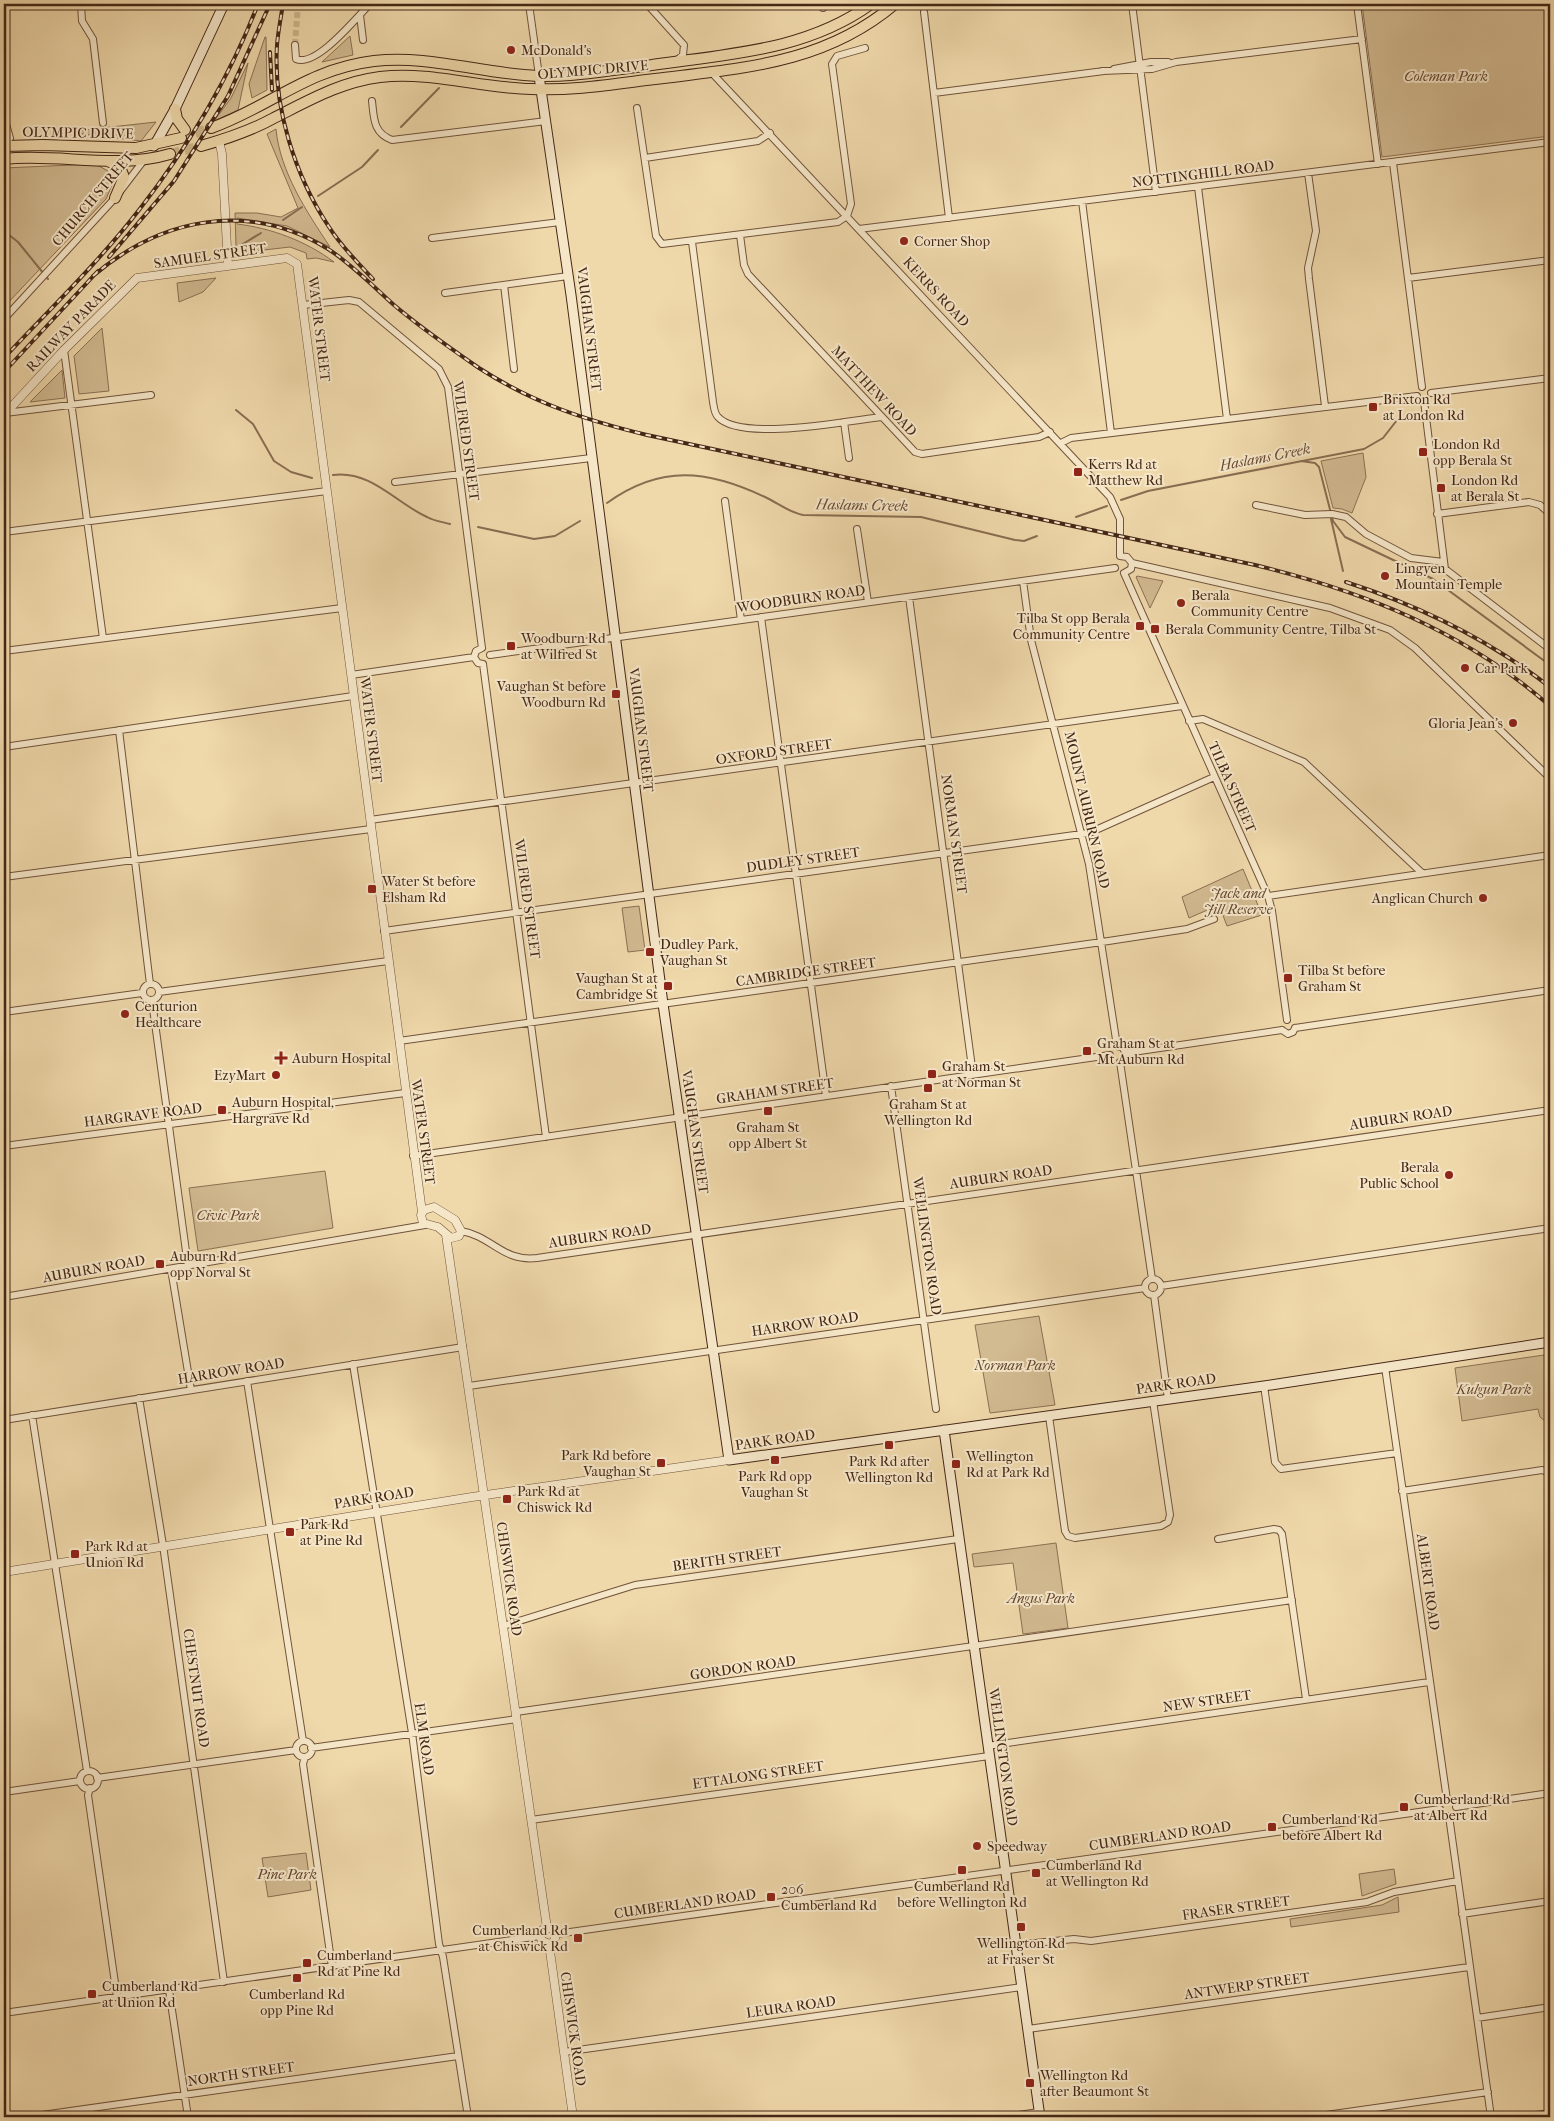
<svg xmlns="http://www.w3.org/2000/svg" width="1554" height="2121" viewBox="0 0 1554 2121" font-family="'IM FELL French Canon',serif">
<rect width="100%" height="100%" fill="#efd8aa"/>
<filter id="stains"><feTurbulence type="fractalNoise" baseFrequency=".004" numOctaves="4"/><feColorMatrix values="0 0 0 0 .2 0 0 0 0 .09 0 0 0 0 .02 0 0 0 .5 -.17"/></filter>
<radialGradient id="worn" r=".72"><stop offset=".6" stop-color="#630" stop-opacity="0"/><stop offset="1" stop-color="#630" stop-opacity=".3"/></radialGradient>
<path fill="#d2ba91" stroke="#8c7054" d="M1362,4H1550V136L1382,157Z
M350,36L353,55L322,62Z
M265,37H266L267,90L252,98L249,84Z
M248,63L238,110L214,121L231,98Z
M156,122L141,141L66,132Z
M276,129C280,172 307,212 330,247L287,226L237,218V224C271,228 306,241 334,262L316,258L307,259L306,253L290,247L247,252L236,246L235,213H257L281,217L298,208L267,134Z
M95,164L110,172L112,185L106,199L4,307V168Z
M216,278L203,292L179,302L177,283Z
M102,328L109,391L79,394L74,356Z
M62,370L65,398L30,402Z
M1363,453L1366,477L1352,513L1342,509L1333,508L1321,461Z
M1137,576L1163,581L1150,608L1136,577Z
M1243,869L1262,915L1227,926L1219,905L1189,918L1182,897Z
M639,906L645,950L628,952L622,908Z
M325,1171L333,1228L198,1251L189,1188Z
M1039,1316L1055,1405L990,1413L975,1325Z
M1544,1355L1550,1400V1420L1546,1422L1540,1417L1538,1409L1462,1421L1455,1368Z
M1056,1543L1068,1628L1023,1634L1013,1563L974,1567L972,1554Z
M306,1853L311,1890L268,1897L262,1858Z
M1394,1869L1396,1884L1362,1896L1359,1874Z
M1398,1897L1399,1912L1291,1927L1290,1919L1382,1905Z"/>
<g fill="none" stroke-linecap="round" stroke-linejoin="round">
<path stroke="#886d51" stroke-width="2" d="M401,127L439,88
M318,196L362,167L378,150
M283,220L302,207
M4,231L18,242L48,279
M238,247L261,233
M236,410L253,424L274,461L291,472L312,478
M1301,461L1315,463L1319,467L1333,521L1345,537L1433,579L1550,665
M333,475C371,470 396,503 427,517C434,521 443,522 450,524
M1121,500L1148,491L1364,449L1383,438L1401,415
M607,503C661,464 708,470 765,497C778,503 788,512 803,515L921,517L1015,540L1024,541L1037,536
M1076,517L1107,506
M1331,519L1343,571
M478,527L534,539L555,536L580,521"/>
<path stroke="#cdb58c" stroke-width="6" stroke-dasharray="6 3" stroke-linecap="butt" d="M295,45L298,4"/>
<path stroke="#cdb58c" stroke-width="10" stroke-dasharray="10 5" stroke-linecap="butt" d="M181,138L211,128
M170,154L201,146"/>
<defs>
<path id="minor" d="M81,4L82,21L93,39L103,123
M529,4L539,76
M647,4L684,45L683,55L677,60
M823,4V8
M1132,4L1156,192
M1357,4L1378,164
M924,12L949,218
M360,15L363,40
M295,45L296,59C316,68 356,18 370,4
M1114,69L1151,62H1168
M1102,71L1152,69L1176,62L1362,39
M711,72L1110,497L1120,519V556
M934,93L1104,71
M372,101C374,118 373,133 392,140L546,121
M637,108L656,236L662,244L838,222L847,216L851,204L832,64L837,56L865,48
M4,117L10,138
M645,158L758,141L770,133
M1393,163L1422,387
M1308,173L1316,231L1308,268L1309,279L1325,406
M1198,187L1227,419
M1082,201L1111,433
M859,229L1550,142
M740,235L744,265L748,274L915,452L922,454L1039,437L1050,432
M432,238L560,222
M692,242L713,402C714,407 714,413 718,417C741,442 848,421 881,417
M1408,278L1550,260
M504,285L514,369
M445,293L568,276
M303,305L349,300L359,302L439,369L448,387L482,648
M4,319L115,198L144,160
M64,350L103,638
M1431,393L1550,378
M1424,401L1445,569L1550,649
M5,413L151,395
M844,422L849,458
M1061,443L1071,438L1417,396
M395,482L591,458
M725,501L741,620
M1256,505L1305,515L1332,514L1346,517L1366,534L1411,558L1443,562
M1437,514L1529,502L1540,505L1550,514
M857,529L868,602
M4,532L327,491
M1120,556L1127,557L1132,563L1131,569L1124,573
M1132,563L1330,608L1390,630L1415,648L1550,778
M1124,573L1268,896L1272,911L1287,1020
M1023,581L1031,640L1089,864L1117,1046
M909,597L973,1075
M761,617L826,1096
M482,648L476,651L474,657L478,663L483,664
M4,651L342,608
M490,655L1115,568
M483,664L546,1137
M351,675L474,657
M1189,721L1203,719L1304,762L1422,873
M119,730L150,984
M4,747L353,696
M370,820L1182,706
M4,877L371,829
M1268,896L1550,855
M384,931L1089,833L1214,777
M143 992a8 8 0 1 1 16 0a8 8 0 1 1-16 0Z
M159,992L388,961
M152,1001L188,1266
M4,1012L142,993
M1295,1028L1550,990
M1282,1030L1288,1034L1293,1032L1295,1028
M399,1041L1102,942L1187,929L1214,919
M1117,1046L1122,1047L1126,1053L1125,1058L1120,1062
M1126,1053L1282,1030
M1120,1062L1152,1279
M891,1086L936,1409
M4,1146L405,1093
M413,1156L1110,1055
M461,1231C492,1236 502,1262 537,1258L1550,1110
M171,1269L191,1390
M1145 1287a8 8 0 1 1 16 0a8 8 0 1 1-16 0Z
M1161,1286L1550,1228
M1154,1295L1168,1399
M4,1297L425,1225
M353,1364L412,1733L439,1944L443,1957L468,2117
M1385,1367L1447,1800
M247,1381L303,1741
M469,1386L1145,1288
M1264,1386L1275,1462L1281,1469L1397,1453
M139,1398L163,1545L224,1982
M32,1415L87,1771
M1049,1416L1065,1531L1068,1536L1075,1538L1161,1526L1168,1522L1170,1515L1153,1401
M4,1420L463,1347
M1550,1427L1548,1432L1550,1453
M1402,1491L1542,1470L1550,1473
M1218,1539L1274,1529L1279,1530L1282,1534L1306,1699
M503,1626L635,1585L958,1539
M516,1712L1292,1600
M296 1749a8 8 0 1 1 16 0a8 8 0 1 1-16 0Z
M987,1746L1429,1682
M311,1748L517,1719
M305,1757L303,1764L332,1967
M80 1780a9 9 0 1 1 18 0a9 9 0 1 1-18 0Z
M97,1778L296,1750
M90,1788L88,1795L117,1997
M4,1792L80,1781
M1456,1807L1550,1793
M1449,1816L1491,2117
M531,1820L989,1756
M1462,1914L1550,1901
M556,1934L1440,1809
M1016,1945L1074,1939L1091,1941L1367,1902L1394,1892L1458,1881
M169,1990L188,2117
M4,1996L6,2013
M4,2013L540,1936
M1477,2018L1550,2007
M1028,2029L1469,1967
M564,2052L1022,1987
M28,2117L458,2056
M1003,2117L1039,2112
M1312,2117L1488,2092
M1522,2117L1550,2113"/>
<path id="tertiary" d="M219,141L222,154L228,266
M4,415L64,350L137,278L287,258L297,264L422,1212
M434,1207L455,1220L461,1231L459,1236L451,1238L438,1227L423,1223L421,1215L424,1210Z
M446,1235L547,1928
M4,1572L472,1497L729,1460
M547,1928H552L556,1934L554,1942L549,1944
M547,1928L542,1930L540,1936L542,1941L549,1944
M549,1944L573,2117"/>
<path id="secondary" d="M539,76L571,295L663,1004L729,1460L1264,1386L1550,1342
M154,146L175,109L224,4
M944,1430L1040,2117"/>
<path id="trunk" d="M175,109L177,119L185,130
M211,128C270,107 307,69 374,61C424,55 474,71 524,75C566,79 610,70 652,65C728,54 806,51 871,4
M4,129V124
M4,146L43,145L136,148L181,138
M201,146C226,139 250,131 272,119C308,101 340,82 380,77C431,71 480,88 531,89C572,91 614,84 655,79C743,68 824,64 895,4
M4,159C59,153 116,170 170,154
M108,161L120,167L124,177L115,198"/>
</defs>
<use href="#minor" stroke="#70533b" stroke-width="8"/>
<use href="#tertiary" stroke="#70533b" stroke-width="9"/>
<use href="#secondary" stroke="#452716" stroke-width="11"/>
<use href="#trunk" stroke="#452716" stroke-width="12"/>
<use href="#minor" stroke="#f5e6c8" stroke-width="6"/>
<use href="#tertiary" stroke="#f5e6c8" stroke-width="8"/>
<use href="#secondary" stroke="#f5e6c8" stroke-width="9"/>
<use href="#trunk" stroke="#efd8aa" stroke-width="10"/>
<defs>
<path id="rail" d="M283,4C281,17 278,32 277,45C273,107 295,176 329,227C341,246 358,263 373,279
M270,52L272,90
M109,257L174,181L228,96L270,4
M93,276C161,218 248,200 328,249C349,262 374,287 394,305C421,328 450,348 479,368C533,403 585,420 647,435L1255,565C1365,592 1464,631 1550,706
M4,358C49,310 98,263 139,210C188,147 229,79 258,4
M4,372L98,271
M1346,582C1420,606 1488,639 1550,687"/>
</defs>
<use href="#rail" stroke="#452716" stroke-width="4"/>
<use href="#rail" stroke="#f5e6c8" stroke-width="2" stroke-dasharray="5.5" stroke-linecap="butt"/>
</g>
<g fill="#8f2418" stroke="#f5e6c8" stroke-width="2">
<circle cx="511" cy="50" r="5"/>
<circle cx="904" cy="241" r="5"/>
<rect x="1368" y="402" width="10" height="10" rx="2.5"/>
<rect x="1418" y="447" width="10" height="10" rx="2.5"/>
<rect x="1073" y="467" width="10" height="10" rx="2.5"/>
<rect x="1436" y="483" width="10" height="10" rx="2.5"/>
<circle cx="1385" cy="576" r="5"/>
<circle cx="1181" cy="603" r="5"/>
<rect x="1135" y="621" width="10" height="10" rx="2.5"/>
<rect x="1150" y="624" width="10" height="10" rx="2.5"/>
<rect x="506" y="641" width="10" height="10" rx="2.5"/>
<circle cx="1465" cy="668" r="5"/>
<rect x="611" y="689" width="10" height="10" rx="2.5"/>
<circle cx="1513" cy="723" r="5"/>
<rect x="367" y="884" width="10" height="10" rx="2.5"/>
<circle cx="1483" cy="898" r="5"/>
<rect x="645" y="947" width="10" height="10" rx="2.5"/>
<rect x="1283" y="973" width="10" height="10" rx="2.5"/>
<rect x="663" y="981" width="10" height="10" rx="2.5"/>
<circle cx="125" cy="1014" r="5"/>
<rect x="1082" y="1046" width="10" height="10" rx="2.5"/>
<path d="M278.5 1050.5h5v5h5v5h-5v5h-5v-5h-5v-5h5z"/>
<rect x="927" y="1069" width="10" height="10" rx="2.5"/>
<circle cx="276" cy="1075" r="5"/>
<rect x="923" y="1083" width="10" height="10" rx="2.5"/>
<rect x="217" y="1105" width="10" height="10" rx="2.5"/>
<rect x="763" y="1106" width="10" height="10" rx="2.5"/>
<circle cx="1449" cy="1175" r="5"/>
<rect x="155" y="1259" width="10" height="10" rx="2.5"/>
<rect x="884" y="1440" width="10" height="10" rx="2.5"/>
<rect x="770" y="1455" width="10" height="10" rx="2.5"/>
<rect x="656" y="1458" width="10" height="10" rx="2.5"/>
<rect x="951" y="1459" width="10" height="10" rx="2.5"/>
<rect x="502" y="1494" width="10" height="10" rx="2.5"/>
<rect x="285" y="1527" width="10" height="10" rx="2.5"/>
<rect x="70" y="1549" width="10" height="10" rx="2.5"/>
<rect x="1399" y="1802" width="10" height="10" rx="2.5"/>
<rect x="1267" y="1822" width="10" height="10" rx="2.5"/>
<circle cx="977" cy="1846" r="5"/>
<rect x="957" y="1865" width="10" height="10" rx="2.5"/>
<rect x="1031" y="1868" width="10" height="10" rx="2.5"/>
<rect x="766" y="1892" width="10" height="10" rx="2.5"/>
<rect x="1016" y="1922" width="10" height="10" rx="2.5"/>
<rect x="573" y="1933" width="10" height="10" rx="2.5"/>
<rect x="302" y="1958" width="10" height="10" rx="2.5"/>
<rect x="292" y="1973" width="10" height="10" rx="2.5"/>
<rect x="87" y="1989" width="10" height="10" rx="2.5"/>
<rect x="1025" y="2078" width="10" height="10" rx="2.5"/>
</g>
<g text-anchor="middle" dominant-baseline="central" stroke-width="4" stroke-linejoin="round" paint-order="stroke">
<g font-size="14" fill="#452716" stroke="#f5e6c8" text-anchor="start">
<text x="521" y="50">McDonald's</text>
<text x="914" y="241">Corner Shop</text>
<text x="1383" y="399">Brixton Rd<tspan x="1383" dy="16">at London Rd</tspan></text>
<text x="1433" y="444">London Rd<tspan x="1433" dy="16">opp Berala St</tspan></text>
<text x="1088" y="464">Kerrs Rd at<tspan x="1088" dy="16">Matthew Rd</tspan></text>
<text x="1451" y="480">London Rd<tspan x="1451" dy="16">at Berala St</tspan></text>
<text x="1395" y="568">Lingyen<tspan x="1395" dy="16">Mountain Temple</tspan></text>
<text x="1191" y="595">Berala<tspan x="1191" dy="16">Community Centre</tspan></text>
<text x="1130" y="618" text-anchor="end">Tilba St opp Berala<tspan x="1130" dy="16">Community Centre</tspan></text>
<text x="1165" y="629">Berala Community Centre, Tilba St</text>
<text x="521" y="638">Woodburn Rd<tspan x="521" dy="16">at Wilfred St</tspan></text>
<text x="1475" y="668">Car Park</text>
<text x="606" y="686" text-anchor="end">Vaughan St before<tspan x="606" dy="16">Woodburn Rd</tspan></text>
<text x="1503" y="723" text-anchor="end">Gloria Jean's</text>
<text x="382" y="881">Water St before<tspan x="382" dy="16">Elsham Rd</tspan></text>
<text x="1473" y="898" text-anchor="end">Anglican Church</text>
<text x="660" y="944">Dudley Park,<tspan x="660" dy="16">Vaughan St</tspan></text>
<text x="1298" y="970">Tilba St before<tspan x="1298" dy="16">Graham St</tspan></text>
<text x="658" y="978" text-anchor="end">Vaughan St at<tspan x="658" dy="16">Cambridge St</tspan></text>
<text x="135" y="1006">Centurion<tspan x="135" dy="16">Healthcare</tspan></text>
<text x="1097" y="1043">Graham St at<tspan x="1097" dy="16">Mt Auburn Rd</tspan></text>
<text x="292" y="1058">Auburn Hospital</text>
<text x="942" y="1066">Graham St<tspan x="942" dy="16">at Norman St</tspan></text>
<text x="266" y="1075" text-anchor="end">EzyMart</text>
<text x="232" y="1102">Auburn Hospital,<tspan x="232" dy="16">Hargrave Rd</tspan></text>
<text x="928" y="1104" text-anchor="middle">Graham St at<tspan x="928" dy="16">Wellington Rd</tspan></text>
<text x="768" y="1127" text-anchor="middle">Graham St<tspan x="768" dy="16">opp Albert St</tspan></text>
<text x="1439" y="1167" text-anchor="end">Berala<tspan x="1439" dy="16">Public School</tspan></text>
<text x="170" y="1256">Auburn Rd<tspan x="170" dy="16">opp Norval St</tspan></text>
<text x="651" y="1455" text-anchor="end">Park Rd before<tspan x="651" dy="16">Vaughan St</tspan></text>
<text x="966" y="1456">Wellington<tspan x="966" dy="16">Rd at Park Rd</tspan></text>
<text x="889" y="1461" text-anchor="middle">Park Rd after<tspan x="889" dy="16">Wellington Rd</tspan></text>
<text x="775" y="1476" text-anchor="middle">Park Rd opp<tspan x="775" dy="16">Vaughan St</tspan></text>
<text x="517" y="1491">Park Rd at<tspan x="517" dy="16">Chiswick Rd</tspan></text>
<text x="300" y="1524">Park Rd<tspan x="300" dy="16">at Pine Rd</tspan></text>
<text x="85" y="1546">Park Rd at<tspan x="85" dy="16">Union Rd</tspan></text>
<text x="1414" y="1799">Cumberland Rd<tspan x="1414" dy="16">at Albert Rd</tspan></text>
<text x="1282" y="1819">Cumberland Rd<tspan x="1282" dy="16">before Albert Rd</tspan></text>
<text x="987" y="1846">Speedway</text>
<text x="1046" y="1865">Cumberland Rd<tspan x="1046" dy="16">at Wellington Rd</tspan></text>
<text x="962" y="1886" text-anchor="middle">Cumberland Rd<tspan x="962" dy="16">before Wellington Rd</tspan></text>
<text x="781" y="1889">206<tspan x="781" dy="16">Cumberland Rd</tspan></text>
<text x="568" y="1930" text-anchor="end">Cumberland Rd<tspan x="568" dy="16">at Chiswick Rd</tspan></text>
<text x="1021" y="1943" text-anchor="middle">Wellington Rd<tspan x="1021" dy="16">at Fraser St</tspan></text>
<text x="317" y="1955">Cumberland<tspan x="317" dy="16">Rd at Pine Rd</tspan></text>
<text x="102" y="1986">Cumberland Rd<tspan x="102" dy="16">at Union Rd</tspan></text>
<text x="297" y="1994" text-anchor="middle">Cumberland Rd<tspan x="297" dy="16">opp Pine Rd</tspan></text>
<text x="1040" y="2075">Wellington Rd<tspan x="1040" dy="16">after Beaumont St</tspan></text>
</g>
<g font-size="14" fill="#452716" stroke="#f5e6c8">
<text transform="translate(593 70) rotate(-5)">OLYMPIC DRIVE</text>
<text transform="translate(78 133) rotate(1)">OLYMPIC DRIVE</text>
<text transform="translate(1203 174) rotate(-7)">NOTTINGHILL ROAD</text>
<text transform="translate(93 199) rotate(-50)">CHURCH STREET</text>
<text transform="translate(210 256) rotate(-8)">SAMUEL STREET</text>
<text transform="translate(936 292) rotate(47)">KERRS ROAD</text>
<text transform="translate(71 326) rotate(-46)">RAILWAY PARADE</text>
<text transform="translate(319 329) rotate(83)">WATER STREET</text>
<text transform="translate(589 329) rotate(83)">VAUGHAN STREET</text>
<text transform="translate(874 391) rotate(47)">MATTHEW ROAD</text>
<text transform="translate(466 441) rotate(82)">WILFRED STREET</text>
<text transform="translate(801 599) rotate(-8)">WOODBURN ROAD</text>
<text transform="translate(371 730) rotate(83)">WATER STREET</text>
<text transform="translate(641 730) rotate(83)">VAUGHAN STREET</text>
<text transform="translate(774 752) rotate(-8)">OXFORD STREET</text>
<text transform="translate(1232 787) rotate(66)">TILBA STREET</text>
<text transform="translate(1087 810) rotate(77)">MOUNT AUBURN ROAD</text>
<text transform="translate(954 834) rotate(82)">NORMAN STREET</text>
<text transform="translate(803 860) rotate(-8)">DUDLEY STREET</text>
<text transform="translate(527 899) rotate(82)">WILFRED STREET</text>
<text transform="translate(806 972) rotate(-8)">CAMBRIDGE STREET</text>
<text transform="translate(775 1091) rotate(-8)">GRAHAM STREET</text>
<text transform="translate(143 1115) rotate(-7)">HARGRAVE ROAD</text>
<text transform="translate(1401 1118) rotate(-8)">AUBURN ROAD</text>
<text transform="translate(423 1132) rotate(82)">WATER STREET</text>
<text transform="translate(695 1132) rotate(82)">VAUGHAN STREET</text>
<text transform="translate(1001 1177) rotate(-8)">AUBURN ROAD</text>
<text transform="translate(600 1236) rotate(-8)">AUBURN ROAD</text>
<text transform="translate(927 1246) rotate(82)">WELLINGTON ROAD</text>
<text transform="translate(94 1269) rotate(-10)">AUBURN ROAD</text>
<text transform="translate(805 1324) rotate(-8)">HARROW ROAD</text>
<text transform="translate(231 1371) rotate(-9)">HARROW ROAD</text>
<text transform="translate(1176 1384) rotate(-8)">PARK ROAD</text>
<text transform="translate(775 1440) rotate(-8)">PARK ROAD</text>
<text transform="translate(374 1498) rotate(-9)">PARK ROAD</text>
<text transform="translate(727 1559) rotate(-8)">BERITH STREET</text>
<text transform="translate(509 1579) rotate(82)">CHISWICK ROAD</text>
<text transform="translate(1428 1582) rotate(82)">ALBERT ROAD</text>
<text transform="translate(743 1668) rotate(-8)">GORDON ROAD</text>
<text transform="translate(196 1688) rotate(82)">CHESTNUT ROAD</text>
<text transform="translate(1207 1701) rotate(-8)">NEW STREET</text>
<text transform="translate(424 1739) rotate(82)">ELM ROAD</text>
<text transform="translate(1003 1757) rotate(82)">WELLINGTON ROAD</text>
<text transform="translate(758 1775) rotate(-8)">ETTALONG STREET</text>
<text transform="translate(1160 1836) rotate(-8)">CUMBERLAND ROAD</text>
<text transform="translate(685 1904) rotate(-8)">CUMBERLAND ROAD</text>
<text transform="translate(1236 1908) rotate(-8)">FRASER STREET</text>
<text transform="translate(1247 1986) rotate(-8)">ANTWERP STREET</text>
<text transform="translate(791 2007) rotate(-8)">LEURA ROAD</text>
<text transform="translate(573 2029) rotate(82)">CHISWICK ROAD</text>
<text transform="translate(241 2074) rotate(-8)">NORTH STREET</text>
</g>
<g font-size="14" font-style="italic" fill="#61442f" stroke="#f5e6c8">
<text x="1446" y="76">Coleman Park</text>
<text x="1238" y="893">Jack and<tspan x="1238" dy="16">Jill Reserve</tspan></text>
<text x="228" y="1215">Civic Park</text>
<text x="1015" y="1365">Norman Park</text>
<text x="1494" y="1389">Kulgun Park</text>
<text x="1041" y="1598">Angus Park</text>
<text x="287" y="1874">Pine Park</text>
</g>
<g font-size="15" font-style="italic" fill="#674a33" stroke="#f5e6c8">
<text transform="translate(1265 457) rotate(-11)">Haslams Creek</text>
<text transform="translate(862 505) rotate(1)">Haslams Creek</text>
</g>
</g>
<rect width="1554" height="2121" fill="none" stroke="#efd8aa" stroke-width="20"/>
<rect x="5" y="5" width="1544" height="2111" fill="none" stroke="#452716" stroke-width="2.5"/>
<rect x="10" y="10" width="1534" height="2101" fill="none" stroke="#452716"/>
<rect width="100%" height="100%" filter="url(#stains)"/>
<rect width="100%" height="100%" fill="url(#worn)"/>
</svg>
